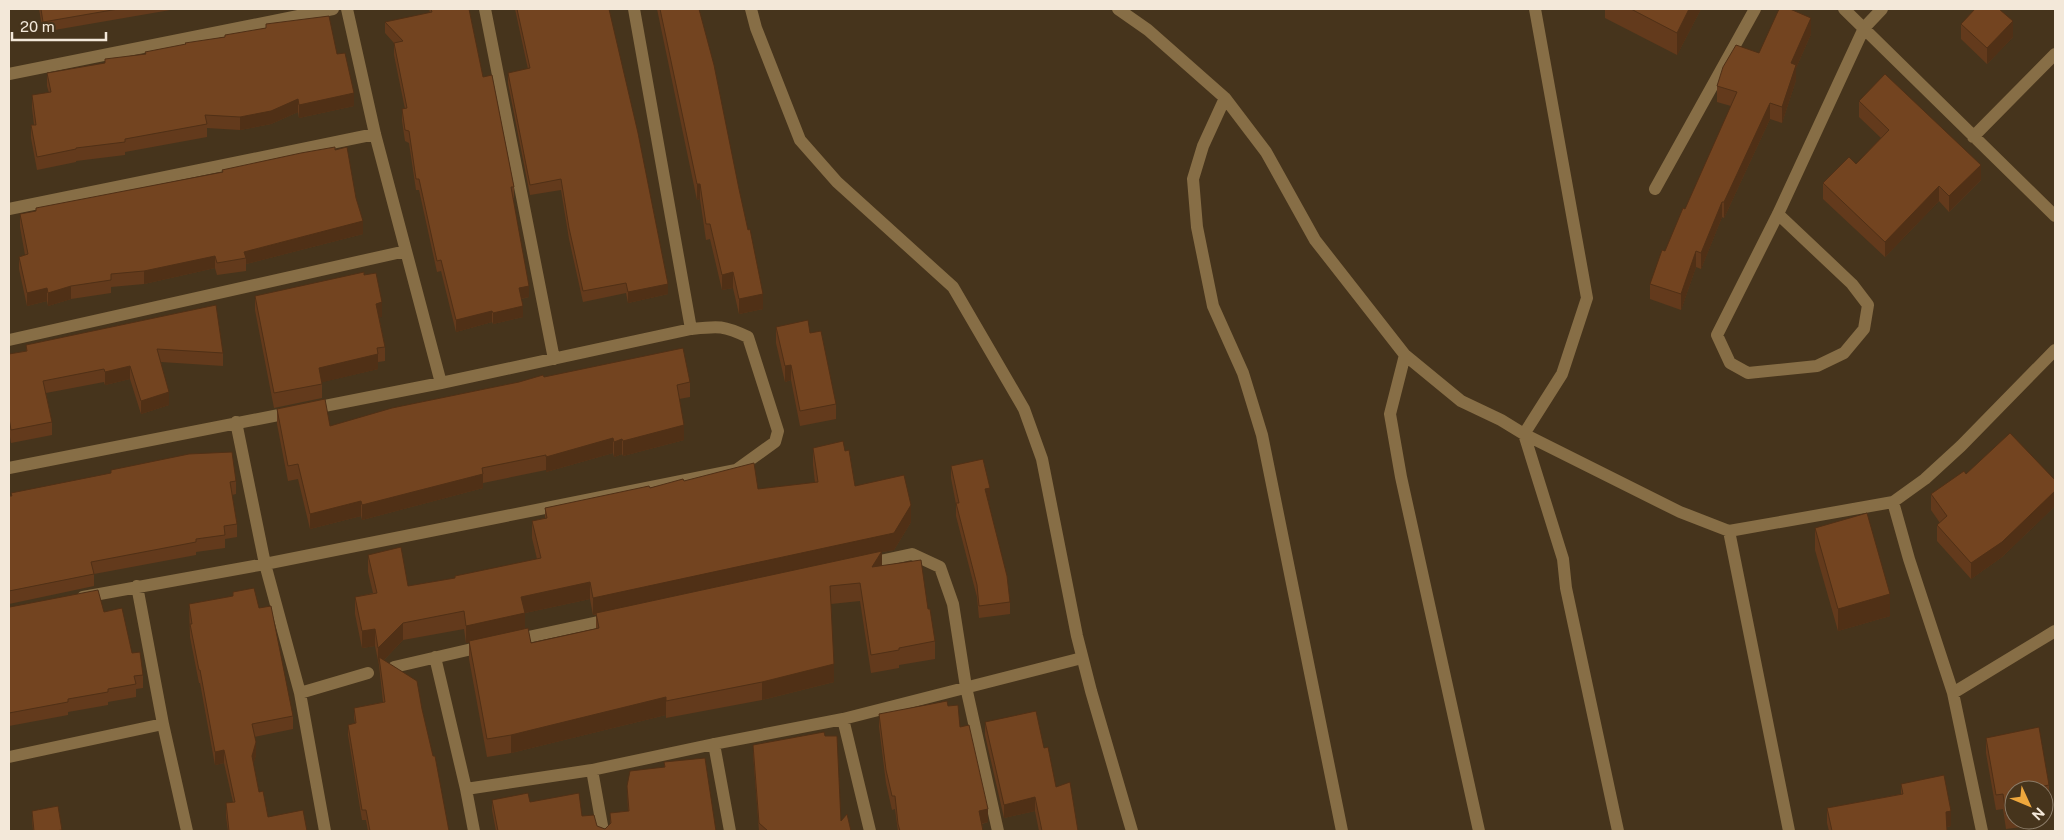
<svg xmlns="http://www.w3.org/2000/svg" width="2064" height="840" viewBox="0 0 2064 840" font-family="'Public Sans',sans-serif">
<rect width="100%" height="100%" fill="#46341c"/>
<g fill="none" stroke-linecap="round" stroke-linejoin="round">
<path stroke="#876e46" stroke-width="12" d="M347,9L375,134L441,383
M485,9L554,359
M634,9L691,329
M1118,9L1148,30L1225,98L1266,152L1315,240L1405,355L1461,401L1501,420L1524,434L1680,512L1729,531L1893,502L1925,479L1961,446L2055,350
M1535,9L1587,298L1562,374L1524,434L1563,559L1566,588L1618,831
M1844,9L2055,216
M9,74L333,9
M1225,98L1203,146L1193,179L1197,227L1213,306L1243,373L1262,435L1342,831
M1973,137L2055,54
M1655,189L1755,9
M9,209L375,134
M1778,214L1852,284L1868,305L1864,329L1844,353L1817,366L1748,373L1730,363L1717,335L1778,214L1864,28L1882,9
M9,340L406,251
M1405,355L1390,414L1401,477L1479,831
M236,422L265,564L300,693L325,831
M9,468L441,383L691,329C718,326 723,325 748,337L778,431L775,442L736,470L265,564L83,597
M1893,502L1909,559L1953,693L1982,831
M1729,531L1789,831
M866,564L912,554L940,567L953,604L966,687L998,831
M137,586L163,724L187,831
M514,640L612,619
M435,657L466,789L474,831
M394,667L485,646
M300,693L368,673
M1953,693L2055,631
M843,719L870,831
M714,744L730,831
M9,757L163,724
M592,770L603,831
M466,789L592,770L714,744L843,719L1082,658"/>
<path stroke="#876e46" stroke-width="12" d="M751,9L756,28L800,140L837,182L953,287L1024,409L1042,459L1077,636L1091,691L1132,831"/>
</g>
<path fill="#633a1c" fill-rule="evenodd" d="M39,9H176L43,32Z
M429,9H469L483,77L514,187V198H513L529,297L521,299L523,317L493,324L492,322L456,332L441,271L437,272L419,190H416L409,143L405,141L402,121V109H405L394,55V43L385,33V22L430,13Z
M515,9H609L668,294L628,303L626,293L583,302L569,239L561,190L530,195L508,83V73L528,69Z
M657,9H699L763,309L739,314L733,288L722,290L710,239L706,240L700,199L697,200Z
M1605,9H1701L1677,55L1605,18Z
M266,24L337,54L354,106L299,118L298,112L271,124L240,130L207,128V137L125,152V155L76,161V162L37,170L31,138V125H34L32,108V95L49,93L47,86V73L105,63L266,28Z
M1961,24L2013,37L1987,64L1961,39Z
M1811,34L1796,68V80L1782,123L1770,119L1724,218L1722,217L1701,269L1696,267L1681,310L1650,299V284L1665,251L1685,209L1731,106L1717,102V86L1759,53Z
M1859,101L1981,180L1949,212L1939,201L1885,257L1823,199V183L1856,164L1881,138L1859,117Z
M20,214L363,234L246,264V271L217,275L215,268L144,284L111,287V293L71,299L48,306L47,301L27,306L19,269V257L25,255L20,227Z
M255,296L382,317H379L385,347V361L378,362V369L322,382V398L274,408L255,310Z
M216,305L223,353V366L161,362L169,405L141,414L130,379L105,385L104,382L46,393L52,422V435L11,443L9,431V354L26,351V345Z
M776,327L810,333L836,404V419L800,426L791,380L785,382L776,343Z
M544,377L690,382V397L679,399L684,440L623,456L622,454L614,457L613,453L546,472V470L483,483V488L362,520L361,516L310,529L298,479L288,481L277,424V409L330,426Z
M813,448L845,451L855,486L911,522L894,550L882,552V565L928,609L935,641V659L899,665V668L871,673L860,601L831,604L834,682L762,700L666,718V715L511,753L487,757L469,659V642L466,643L464,629L403,640L384,660L422,709L449,831H368L366,820H362L348,735V725L355,723L354,718V708L383,702L379,665L375,646L362,648L355,614V597L373,593L368,572V555L408,586L455,578L522,562L537,559L532,538V521L545,518V508L684,481L758,489L815,483L813,465ZM590,599L593,615H596V629L531,643L525,629V613Z
M951,466L990,500H988L1010,602V614L979,618L977,597L956,516V504L951,478Z
M111,470L236,481V494L232,495L237,524V537L225,539V548L196,552V555L94,574V586L9,604V496L111,474Z
M1966,474L2055,480V506L2002,557L1971,579L1937,541V525L1940,523L1931,510V494Z
M1815,528L1890,616L1838,631L1815,550Z
M233,592L259,608L293,716V729L254,737L256,755L253,764L259,792L268,817L307,831H228L226,816V803L233,802L224,763L215,765L200,683H199L190,637L189,604L233,596Z
M9,607L104,612L132,653L143,675V688L136,689V697L108,702V705L68,712V715L9,726Z
M948,706L960,727L988,822L982,824L983,831H898L895,809L892,810L886,783L879,727V714Z
M985,722L1044,748L1056,787L1078,831H1039L1035,811L1004,818L985,735Z
M1986,738L2049,785V800L2044,801V790H2014V820H2029V826L2006,829L2003,809L1996,810L1986,753Z
M753,745L841,821L851,831H759L753,754Z
M664,762L716,831H496L492,810V800L530,802L582,816L597,826L605,829L610,824V813L628,811L627,786L664,767Z
M1901,784L1951,826L1947,827V831H1829L1827,823V808L1901,794Z
M58,806L62,831H33L32,819V811Z"/>
<path fill="#503016" d="M1689,9H1701L1677,55V33Z
M1811,18V34L1796,68V80L1782,123V107L1791,63Z
M2013,21V37L1987,64V48Z
M354,93V106L299,118V105Z
M298,99V112L271,124L240,130V117Z
M1770,103V119L1724,218V202Z
M1981,165V180L1949,212V196Z
M697,184H700V199L697,200Z
M1939,186V201L1885,257V242Z
M1722,202V217L1701,269V253Z
M363,221V234L246,264V258L244,252Z
M1696,251V267L1681,310V294Z
M215,256V268L144,284V271Z
M733,272V288L722,290V275Z
M668,284V294L628,303V292Z
M71,286V299L48,306V293Z
M529,286V297L519,299V288Z
M47,288V301L27,306V293Z
M763,294V309L739,314V299Z
M382,302V317L376,318V304Z
M523,306V317L493,324V313Z
M492,311V322L456,332V320Z
M378,354V369L319,383V368Z
M791,365V380L785,382V366Z
M130,366V379L105,385V372Z
M169,392V405L141,414V401Z
M684,425V440L623,456V441Z
M613,438V453L546,472V457Z
M622,439V454L614,457V442Z
M483,474V488L362,520V505Z
M990,488V500L985,501V489Z
M2055,491V506L2002,557L1971,579V563Z
M361,501V516L310,529V514Z
M911,505V522L894,550L882,552V569L872,567L881,552L593,615V598Z
M590,582V599L525,613V630L466,643V626L521,597Z
M1890,594V616L1838,631V609Z
M403,623V640L380,664L379,657L378,665V648Z
M375,629V646L362,648V631Z
M834,664V682L762,700V682Z
M666,697V715L511,753V735Z
M256,742V755L252,769V756Z
M224,750V763L215,765V752Z
M1035,797V811L1004,818V805Z
M988,809V822L979,824V811Z
M1951,811V826L1946,827V812Z"/>
<path fill="#734420" stroke="#503016" d="M41,9H118L43,22Z
M431,9H469L483,77L492,75L514,187H511L529,286L519,288L523,306L493,313L492,311L456,320L441,260L437,261L419,179H416L409,131L405,130L402,109L407,108L394,43L403,41L385,22L432,12Z
M517,9H609L638,133L668,284L628,292L626,283L583,291L569,228L561,179L530,185L508,73L530,68Z
M660,9H699L714,65L739,189L748,230L750,229L763,294L739,299L733,272L722,275L710,224H706L700,184H697Z
M1631,9H1689L1677,33Z
M1779,9H1790L1811,18L1791,63L1796,65L1782,107L1770,103L1724,202H1722L1701,253L1696,251L1681,294L1650,284L1662,250L1665,251L1683,208L1685,209L1737,92L1717,86L1723,67L1736,45L1759,53Z
M1975,9H1999L2013,21L1987,48L1961,24Z
M329,16L337,54L345,53L354,93L299,105L298,99L271,111L240,117L205,115L207,124L125,139V142L76,148V149L37,157L31,125H36L32,95L51,92L47,73L105,63V59L146,54L145,52L186,44L185,43L225,37V35L266,28V24Z
M1885,74L1981,165L1949,196L1939,186L1885,242L1823,183L1849,157L1856,164L1889,130L1859,101Z
M335,147V150L347,147L356,198L363,221L244,252L246,258L217,263L215,256L144,271L111,274V280L71,286L48,293L47,288L27,293L19,257L28,254L20,214L36,211V208L223,172L222,170L301,153Z
M364,272V275L376,273L382,302L376,304L385,347L377,348L378,354L319,368L322,384L274,393L255,296Z
M216,305L223,353L157,349L169,392L141,401L130,366L105,372L104,369L43,381L52,422L11,430L9,418V354L27,351L26,345Z
M808,320L810,333L821,331L836,404L800,411L791,365L785,366L776,327Z
M683,348L690,382L677,385L684,425L623,441L622,439L614,442L613,438L546,457V455L482,468L483,474L362,505L361,501L310,514L298,464L288,466L277,409L325,399L330,426L392,408L519,382L543,375L544,377Z
M2010,433L2055,480V491L2002,542L1971,563L1937,525L1947,516L1931,494L1964,471L1966,474Z
M843,441L845,451L849,450L855,486L904,475L911,505L894,533L593,598L590,582L521,597L525,613L466,626L464,611L403,623L378,648L375,629L362,631L355,597L377,593L368,555L401,547L408,586L455,578V576L522,562L541,558L532,521L547,518L545,508L649,486L650,488L683,479L684,481L754,463L758,489L818,482L813,448Z
M232,452L236,481L230,482L237,524L224,526L225,535L196,539V542L91,562L94,574L9,591V496H12L11,493L111,473V470L189,454Z
M983,459L990,488L985,489L1007,576L1010,602L979,606L977,585L956,503H959L951,466Z
M1867,513L1890,594L1838,609L1815,528Z
M882,551L872,567L921,560L928,609H930L935,641L899,648V650L871,655L860,583L830,586L834,664L762,682L666,701V697L511,735L487,739L469,641L528,628L531,643L599,628L596,613Z
M254,588L259,608L271,606L293,716L252,724L256,742L252,756L259,792L263,791L268,817L303,810L307,831H229L226,803L235,802L224,750L215,752L200,670H199L190,624H192L189,604L233,596V592Z
M98,590L104,612L122,608L132,653L140,652L143,675L134,676L136,684L108,689V692L68,699V702L9,713V607H10Z
M379,657L417,681L422,709L433,756H435L449,831H370L366,810H362L348,725L356,723L354,708L385,702Z
M947,701L948,706L958,705L960,727L969,725L988,809L979,811L983,831H900L898,824L895,796H892L886,770L879,714Z
M1036,711L1044,748L1048,747L1056,787L1070,782L1078,831H1042L1035,797L1004,805L985,722Z
M2039,727L2049,785L2026,790H2014V813L2006,814L2003,794L1996,795L1986,738Z
M824,732L825,736H837L841,821L847,814L851,831H768L759,823L753,745Z
M705,758L716,831H498L492,800L528,793L530,802L579,793L582,816L594,815L597,826L605,829L611,823L610,813L629,811L627,786L630,771L665,767L664,762Z
M1944,775L1951,811L1946,812L1947,831H1832L1827,808L1903,794L1901,784Z
M58,806L62,830L55,831H34L32,811Z"/>
<rect width="2064" height="840" fill="none" stroke="#f3e8d9" stroke-width="20"/>
<g transform="translate(2029 805) rotate(134)"><circle r="24" fill="#46341c" stroke="#8b7c68"/>
<path d="M0-4L9 19L0 12L-9 19Z" fill="#eea73d"/>
<text y="-8" font-size="14" font-weight="bold" text-anchor="middle" fill="#f3e8d9">N</text>
</g>
<path d="M12 32v8h94v-8" fill="none" stroke="#f3e8d9" stroke-width="2.5"/>
<text x="20" y="32" font-size="15" fill="#f3e8d9" stroke="#46341c" stroke-width="4" paint-order="stroke">20 m</text>
</svg>
